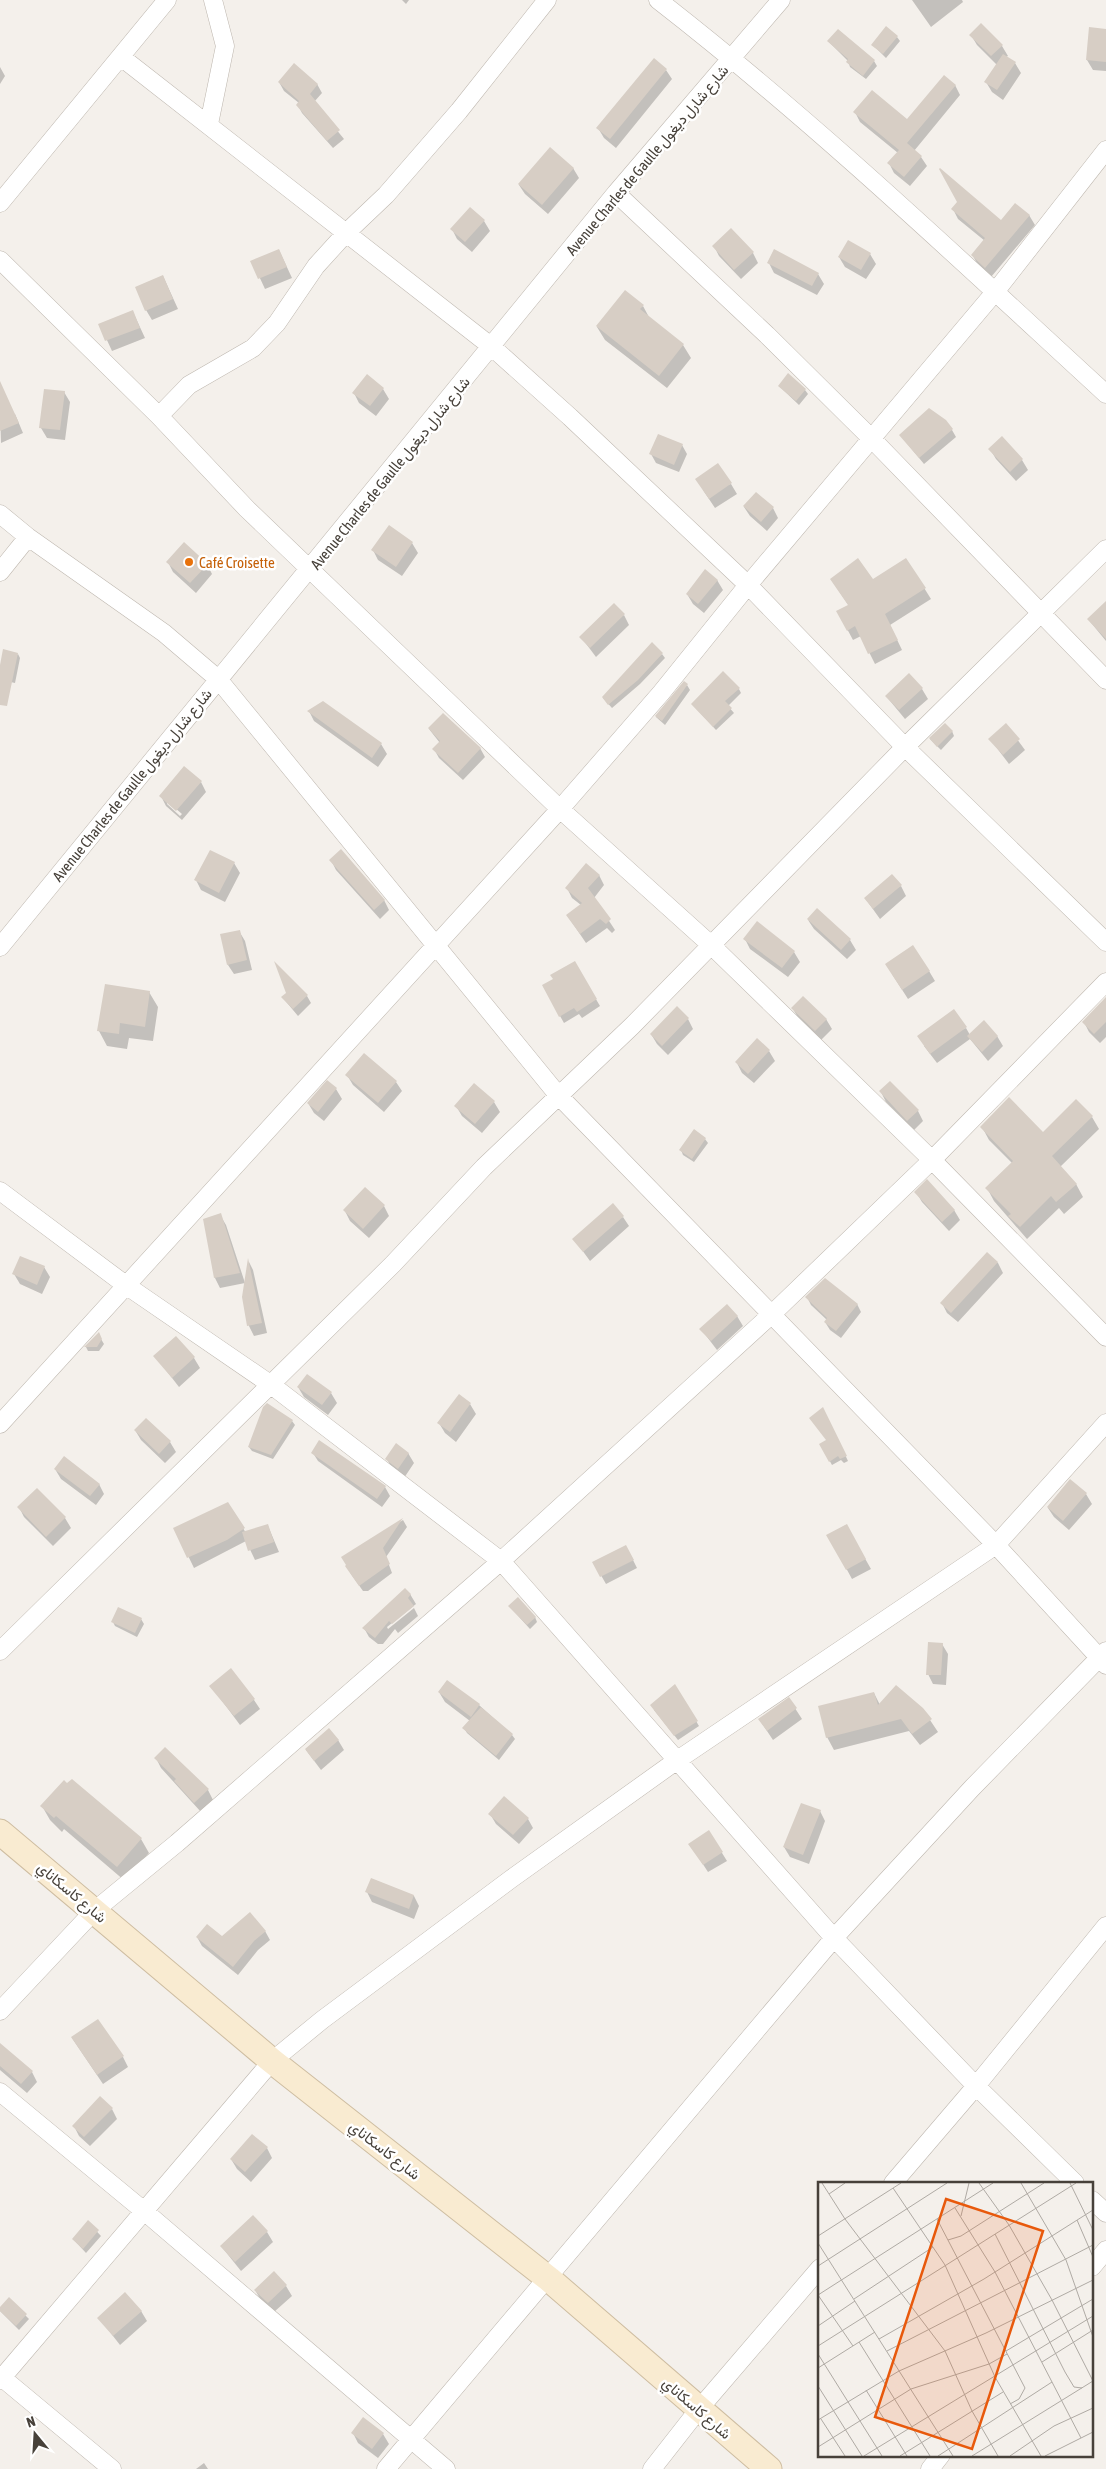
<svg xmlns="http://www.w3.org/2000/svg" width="1106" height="2469" viewBox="0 0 1106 2469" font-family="'Asap Condensed',Vazirmatn,sans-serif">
<rect width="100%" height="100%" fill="#f4f0eb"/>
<path fill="#0003" fill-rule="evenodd" d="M402,0H409L406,4Z
M912,0H962L963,2L931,27Z
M1106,30V71L1093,70L1087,60Z
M971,35L1002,46L1008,56L1006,57L1015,63L1021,73L1003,100L992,92L986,82L997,65L977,45Z
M897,37L900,41L886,58L873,45Z
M829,42L874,61L877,66L866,79L850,67L848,61Z
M0,67L5,76L0,84Z
M666,70L672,79L616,148L604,138L598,128Z
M279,82L317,84L322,93L314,102L344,139L333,148L302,113L298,105L299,103L284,91Z
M955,85L960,95L914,151L921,157L927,166L910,186L894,173L889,163L898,153L860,122L855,112L908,121Z
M573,168L579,178L548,214L525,194L519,185Z
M470,208L484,221L490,231L472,252L457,239L452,229Z
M953,209L1001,222L1029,215L1035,225L991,277L978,265L973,256L985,241L958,219Z
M714,246L753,253L758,263L741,279L719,256Z
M279,250L292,278L265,289L252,261Z
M870,254L876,264L866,279L845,267L839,257Z
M769,263L818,274L824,284L817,295L774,273Z
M163,276L178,309L152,320L146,310Z
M643,306L650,319L683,345L691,358L667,388L605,340L597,327Z
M133,312L145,338L112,351L100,325Z
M779,386L805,390L808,394L799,405Z
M383,389L389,399L376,416L359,403L354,393Z
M64,392L70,402L65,440L47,438L41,428Z
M0,408L15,414L23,433L1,443Z
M952,430L956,437L924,464L900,435Z
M1002,438L1022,460L1028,470L1016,481L996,459L990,449Z
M682,445L687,454L679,472L656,463L651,454Z
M731,484L737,494L715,508L703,490Z
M744,507L773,508L778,518L767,531L750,516Z
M389,527L412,543L418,553L402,576L378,560L373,550Z
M906,559L931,599L890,625L902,650L875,664L861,636L853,640L838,612L849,606L831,579L873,580Z
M168,562L207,564L212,574L196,593L173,572Z
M717,580L723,590L704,613L693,604L687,594Z
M1106,603V641L1088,619Z
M624,615L629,625L596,657L581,637Z
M18,654L20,658L15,683L2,680L0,671Z
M662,654L665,658L640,684L612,708L603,698Z
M687,685L690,690L665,725L656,717Z
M739,689L741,693L728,706L734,713L716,730L692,704Z
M922,689L928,699L905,719L886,696Z
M309,711L381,744L387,754L378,767L314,721Z
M1006,724L1025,750L1009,764L990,739Z
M429,729L480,748L485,757L463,780L439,758L434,749L440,743Z
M952,731L954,736L941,750L930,739Z
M201,782L206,792L182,820L166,806L161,796ZM167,801L182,814L180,816L167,804Z
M331,860L384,900L389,910L380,919L336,870Z
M234,863L240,873L225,902L201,890L196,880Z
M599,875L604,885L594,898L615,930L612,933L607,928L586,943L567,915L581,905L572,898L567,888Z
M901,886L906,896L880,919L865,898Z
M808,920L850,940L856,950L847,959L814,929Z
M757,923L794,952L800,962L788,977L750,949L745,939Z
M239,931L245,941L252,970L234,974L228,965Z
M574,962L600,1006L582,1018L579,1014L564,1023L543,986L555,980Z
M929,971L935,981L908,999L892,974Z
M149,992L158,1007L153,1041L129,1038L127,1049L107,1046L99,1031Z
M307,996L311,1003L298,1016L283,998Z
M1106,1000V1037L1100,1043L1089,1032L1084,1022Z
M793,1009L826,1019L832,1029L821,1040L799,1019Z
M688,1019L693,1029L668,1055L657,1044L651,1034Z
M966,1028L970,1035L997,1036L1003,1046L988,1061L970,1039L937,1063L924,1046Z
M769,1051L775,1061L754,1083L742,1073L737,1063Z
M347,1075L396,1082L402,1091L384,1112L353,1085Z
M327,1082L336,1089L342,1099L324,1121L314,1113L308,1103Z
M474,1085L494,1102L500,1112L482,1133L462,1116L456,1106Z
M881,1092L918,1111L923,1121L914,1130L886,1102Z
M1092,1117L1099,1129L1060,1167L1076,1184L1083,1197L1064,1214L1059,1208L1027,1239L994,1201L987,1188L1012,1163L989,1140L982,1127L1043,1133Z
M705,1139L708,1143L694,1162L683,1155L681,1150Z
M916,1192L954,1210L960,1220L949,1231L922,1202Z
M384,1206L389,1216L369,1238L350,1221L345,1211Z
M220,1215L226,1225L245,1283L220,1288L215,1278Z
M623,1217L629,1226L590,1261L574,1239Z
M987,1254L998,1263L1003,1273L958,1322L947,1313L942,1303Z
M249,1262L253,1270L267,1333L254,1336L249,1326L243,1297Z
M44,1267L50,1277L42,1294L20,1284L14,1274Z
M807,1297L857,1304L861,1312L841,1338L830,1330L825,1322L827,1320L811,1305Z
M737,1316L743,1326L717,1350L701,1329Z
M98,1334L104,1344L99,1351H88L86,1347Z
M155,1356L194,1358L200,1368L179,1387Z
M298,1387L331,1393L337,1403L328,1415L304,1397Z
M470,1404L476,1414L456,1442L445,1433L439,1423Z
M825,1413L848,1461L844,1463L841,1460L832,1465L821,1445L827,1441Z
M146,1420L170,1442L176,1452L165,1463L141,1440L135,1430Z
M292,1421L295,1425L273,1459L252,1451L249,1447Z
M313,1453L385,1487L390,1496L382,1507L318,1461Z
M408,1453L414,1463L404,1478L392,1469L387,1459Z
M55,1469L99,1484L104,1494L96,1505L61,1479Z
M37,1489L65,1518L71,1528L53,1546L24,1517L19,1507Z
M1086,1494L1092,1504L1069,1530L1054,1517L1048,1508Z
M228,1504L246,1533L268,1526L279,1552L255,1560L246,1541L194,1568L175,1529Z
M403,1520L407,1527L386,1557L392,1573L368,1591H363L351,1574L343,1557Z
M846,1525L871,1569L852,1579L828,1535Z
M630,1554L637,1568L606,1584L594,1563Z
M410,1594L416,1604L387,1627L388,1629L414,1608L418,1616L398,1633L395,1629L383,1644H378L369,1637L364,1628Z
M510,1607L535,1617L537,1622L530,1629Z
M141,1619L144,1624L137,1637L115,1626L113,1622Z
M942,1644L948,1654L946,1685L933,1684L928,1674Z
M447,1681L479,1705L512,1735L515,1739L499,1760L467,1733L464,1728L470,1721L445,1702L439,1692Z
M211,1686L254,1700L260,1709L240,1725Z
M675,1686L699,1726L678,1740L654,1710Z
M874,1693L880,1705L930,1720L938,1732L920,1745L909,1731L834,1750L827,1737Z
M789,1699L802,1719L773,1740L759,1719Z
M338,1740L344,1750L321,1770L306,1750Z
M156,1758L208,1790L213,1800L201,1812L161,1768Z
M42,1806L141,1839L149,1853L125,1881L64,1829L62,1832L50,1820Z
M820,1811L825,1821L809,1864L790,1857L784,1847Z
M490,1814L528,1819L533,1828L519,1844L496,1824Z
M709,1832L727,1861L708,1872L695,1852Z
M372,1879L414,1896L419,1906L414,1919L372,1902L367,1892Z
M265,1931L270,1940L258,1950L238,1975L202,1946L197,1937H222Z
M72,2038L123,2057L128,2067L103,2084Z
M0,2045L32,2072L37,2082L27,2093L0,2070Z
M112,2109L117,2119L90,2146L79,2136L74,2126Z
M267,2148L272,2158L251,2182L237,2169L231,2159Z
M88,2222L101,2236L86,2253L73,2239Z
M267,2232L273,2242L241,2271L221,2246Z
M286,2286L292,2296L274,2312L261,2300L255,2290Z
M9,2299L29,2319L19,2330L0,2311Z
M141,2311L147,2321L120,2345L99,2318Z
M353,2433L383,2434L389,2444L378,2458L358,2443Z
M204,2463L208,2469H196Z"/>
<path fill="#d7cec5" d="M981,23L1003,45L991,56L969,35Z
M886,26L898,36L883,54L871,45Z
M1089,27L1106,29V62L1086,60Z
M838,29L875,60L863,76L846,62L848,59L827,41Z
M1003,54L1016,62L997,90L984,82Z
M654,58L667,69L610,139L596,128Z
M294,63L318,84L310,94L340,130L327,141L296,105L299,101L278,82Z
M944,75L956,85L907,143L922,156L904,177L887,163L899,150L853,112L872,90L907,119Z
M550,147L574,168L542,205L518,184Z
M940,168L1001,220L1015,203L1030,215L985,268L971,255L985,238L951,209L957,202L939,169Z
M470,207L485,220L465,242L450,229Z
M731,228L754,252L734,270L712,246Z
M848,240L871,253L861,270L838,257Z
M279,249L287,267L258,279L250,261Z
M774,249L819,273L812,286L767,263Z
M163,275L173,299L145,311L135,287Z
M625,290L644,305L640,309L684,344L659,376L596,326Z
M133,310L140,328L105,341L98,324Z
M788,373L806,389L796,401L778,386Z
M367,374L384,388L370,406L352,393Z
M0,381L19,423L0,431Z
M44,389L65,391L60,430L39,428Z
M929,408L946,420L953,429L919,458L899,435Z
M658,434L683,444L674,465L649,454Z
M1002,436L1023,459L1010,472L988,449Z
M718,463L732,483L709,499L695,479Z
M756,492L774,507L761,522L743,506Z
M389,525L413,542L396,567L371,550Z
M184,542L208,564L190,583L166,562Z
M858,558L873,579L906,558L926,588L885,614L898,640L868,654L855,626L847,631L836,611L848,605L830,579Z
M705,569L718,580L698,604L686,594Z
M1106,601V639L1087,619Z
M614,603L625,614L590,648L579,637Z
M652,642L663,653L638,680L608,705L602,697Z
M3,649L18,653L7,706L0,705V665Z
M723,671L740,688L725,701L732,708L713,727L691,704Z
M909,673L923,688L899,710L885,696Z
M684,681L688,684L662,721L655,716Z
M323,701L382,743L372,758L307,711Z
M443,713L481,748L458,773L432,749L440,741L428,728Z
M945,723L953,731L937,747L929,738Z
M1006,723L1020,739L1003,755L988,739Z
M184,766L202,781L176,811L159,796Z
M341,849L385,900L374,910L329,860Z
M210,850L235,862L219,893L194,880Z
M586,863L600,875L588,888L611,919L606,924L600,919L580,934L566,915L582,903L565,888Z
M892,874L902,885L873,909L864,898Z
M817,908L851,939L841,950L807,919Z
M757,921L795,951L782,968L743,939Z
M240,930L247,960L227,965L220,934Z
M913,945L930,971L902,990L885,964Z
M274,961L308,995L293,1009L281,997L286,993Z
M575,961L597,999L577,1012L574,1008L559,1017L542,985L553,979L550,975Z
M105,984L150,991L145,1027L120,1023L119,1034L97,1031Z
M803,996L827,1019L815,1031L791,1008Z
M1106,997V1022L1094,1034L1082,1022Z
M677,1006L689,1018L662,1046L650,1034Z
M954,1009L967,1027L930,1054L917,1036Z
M984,1020L998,1036L982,1052L967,1036Z
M757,1038L770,1050L748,1074L735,1062Z
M364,1053L397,1081L378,1103L345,1075Z
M327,1080L337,1088L318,1112L307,1103Z
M890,1081L919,1110L907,1121L879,1091Z
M474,1083L495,1101L475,1124L454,1106Z
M1009,1097L1043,1132L1076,1099L1093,1116L1052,1156L1077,1184L1056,1202L1051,1196L1020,1227L1008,1216L1011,1214L985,1188L1013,1161L980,1127Z
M694,1129L706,1138L692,1159L679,1150Z
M927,1179L955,1210L942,1222L914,1192Z
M365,1187L385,1205L363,1229L343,1210Z
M613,1203L624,1216L583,1252L572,1239Z
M221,1213L240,1273L214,1278L203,1219Z
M987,1252L998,1262L951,1313L940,1303Z
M20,1256L45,1266L37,1285L12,1274Z
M248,1258L262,1323L247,1326L242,1297Z
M825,1278L858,1304L836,1331L824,1322L827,1318L805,1297Z
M727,1304L738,1316L711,1341L699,1329Z
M99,1332L102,1339L97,1347H84Z
M176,1336L195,1357L172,1378L153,1356Z
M307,1374L332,1392L322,1405L297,1387Z
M459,1394L471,1403L450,1432L437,1423Z
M267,1403L293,1420L271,1455L248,1447L263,1407Z
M823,1407L847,1456L840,1459L838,1456L829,1462L819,1444L826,1440L809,1418Z
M146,1418L171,1441L159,1454L134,1430Z
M319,1440L386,1486L377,1499L311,1453Z
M396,1443L409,1453L398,1469L385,1459Z
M64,1456L100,1484L90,1496L54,1469Z
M1070,1479L1087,1493L1063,1521L1047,1507Z
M37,1488L66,1517L46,1537L17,1507Z
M228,1502L245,1528L227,1540L187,1558L173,1528Z
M403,1518L383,1548L390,1564L359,1586L345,1566L346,1565L341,1557Z
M268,1524L274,1542L248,1551L242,1532Z
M847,1524L866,1559L846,1570L826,1535Z
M626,1545L634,1560L600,1577L592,1562Z
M405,1588L411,1594L408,1598L414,1606L392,1624L389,1621L375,1638L362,1628Z
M518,1597L536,1617L527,1625L508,1606Z
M118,1607L142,1618L135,1633L111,1622Z
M928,1642L943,1643L941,1675H926Z
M231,1668L255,1699L234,1716L209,1686Z
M447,1680L480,1704L471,1717L438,1692Z
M675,1684L698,1721L674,1736L650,1705Z
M896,1685L923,1708L932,1719L912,1734L901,1719L826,1738L818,1706L874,1692L878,1705Z
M789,1697L797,1708L767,1731L758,1719Z
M481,1707L513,1734L496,1756L462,1728Z
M329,1728L339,1740L314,1761L305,1749Z
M165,1747L209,1789L194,1803L174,1781L176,1779L154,1758Z
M72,1779L142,1838L117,1867L56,1816L54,1818L40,1806L64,1780L67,1783Z
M504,1796L529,1818L513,1835L488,1814Z
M801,1803L821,1810L803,1855L783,1847Z
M709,1830L723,1852L703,1865L688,1844Z
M371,1878L414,1895L409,1909L365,1892Z
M250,1912L266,1931L254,1941L233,1967L196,1937L207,1924L222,1936Z
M98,2019L124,2056L97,2075L71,2037Z
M0,2043L33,2071L21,2084L0,2066Z
M100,2096L113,2108L84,2137L72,2126Z
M252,2134L268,2147L245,2172L230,2159Z
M253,2215L268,2231L235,2262L220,2246Z
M88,2220L99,2230L83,2249L72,2239Z
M274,2271L287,2285L268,2303L254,2290Z
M125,2292L142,2311L113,2336L97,2318Z
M9,2297L27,2314L16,2326L0,2311V2307Z
M363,2417L384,2433L372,2449L351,2433Z"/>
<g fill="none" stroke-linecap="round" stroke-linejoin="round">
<defs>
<path id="street" d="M658,0C815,122 959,259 1106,394
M121,57L492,347L570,417L748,585L905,747L1106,942
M209,124L225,46L213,0
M616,193L767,335L872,439L1106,680
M0,203L167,0
M0,260L159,416L247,509L560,809L711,945L932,1160L1106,1337
M159,416L189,385L253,348L277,323L316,266L346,233L386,195L459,111L547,0
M0,514L28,537L164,633L218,679L558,1095L996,1545L1106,1665
M0,572L28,537
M0,947L616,193L781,0
M0,1191L127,1286L270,1384L501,1561L834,1938L976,2086L1075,2183
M0,1424L560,809L661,693L748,585L995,292L1106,150
M0,1651L393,1264L484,1167L632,1026L905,747L1106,549
M0,2011L94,1911L177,1843L501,1561L772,1314L932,1160L1106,982
M0,2092L144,2211L446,2469
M893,2183L976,2086L1106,1926
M1092,2200L1106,2213
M1092,2267L1106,2250
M0,2376L112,2469
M0,2380L272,2061L322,2020L511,1879L676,1761L996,1545L1106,1423
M386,2469L834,1938L972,1788L1106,1651
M652,2469L699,2409L820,2268
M930,2469L941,2455"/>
<path id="secondary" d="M0,1832L272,2061L549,2279L769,2469"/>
</defs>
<use href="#street" stroke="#beb7af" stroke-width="19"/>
<use href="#secondary" stroke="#cebda1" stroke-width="27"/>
<use href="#street" stroke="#fff" stroke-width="18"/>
<use href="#secondary" stroke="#f9ebd1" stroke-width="25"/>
</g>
<circle fill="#e8710a" stroke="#fff" stroke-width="2" cx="189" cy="562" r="5"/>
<g text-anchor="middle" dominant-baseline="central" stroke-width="5" stroke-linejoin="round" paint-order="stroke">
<g font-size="15" fill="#47413a" stroke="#fff">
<text transform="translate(647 160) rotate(-50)">Avenue Charles de Gaulle شارع شارل ديغول</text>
<text transform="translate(390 473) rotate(-51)">Avenue Charles de Gaulle شارع شارل ديغول</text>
<text transform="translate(132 785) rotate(-51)">Avenue Charles de Gaulle شارع شارل ديغول</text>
<text transform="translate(72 1892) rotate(40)">شارع كاسكاناي</text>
<text transform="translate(385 2150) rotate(38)">شارع كاسكاناي</text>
<text transform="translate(697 2408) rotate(41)">شارع كاسكاناي</text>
</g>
<g font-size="15" fill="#c56008" stroke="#fff" text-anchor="start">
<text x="199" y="562">Café Croisette</text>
</g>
</g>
<g transform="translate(818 2182)">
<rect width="275" height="275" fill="#f4f0eb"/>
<path fill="none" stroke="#afaaa4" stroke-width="1" d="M4,1L27,37L127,169L154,229L180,274M161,1L191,43L234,118L275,199M203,1L248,78L275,155M252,1L275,48M75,6L127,83L177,195L223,274M11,12L27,1M137,26L177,90L263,256M143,34L151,1M119,37L207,206L201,217L192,222M259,38L275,75M177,52L247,190L256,205L264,206M0,54L83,1M130,58L143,54L226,1M0,61L135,274M0,84L129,1M0,113L175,1M0,113L35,164M36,117L115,65M0,144L37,119M61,157L166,97L275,28M41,160L112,274M0,164L258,1M69,169L275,63M188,169L275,117M0,172L64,274M224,180L275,148M0,186L57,150M0,204L44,274M48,208L89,274M3,237L27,274M0,238L81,189L168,151L275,98M0,265L93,207L171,182L189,172M46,274L275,134M82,274L185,210M120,274L234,200M154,274L275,199M192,274L236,244L275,226M227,274L275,250"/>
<path fill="#e8590c" fill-opacity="0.15" stroke="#e8590c" stroke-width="2.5" d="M128,17L225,49L154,267L57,235Z"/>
<rect width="275" height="275" fill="none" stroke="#47413a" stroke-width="2.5"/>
</g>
<g transform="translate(35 2434) rotate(342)" stroke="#ffffff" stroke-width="4" paint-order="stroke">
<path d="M0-4L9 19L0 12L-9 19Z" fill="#47413a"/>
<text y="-8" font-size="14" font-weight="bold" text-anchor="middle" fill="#47413a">N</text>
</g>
</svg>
